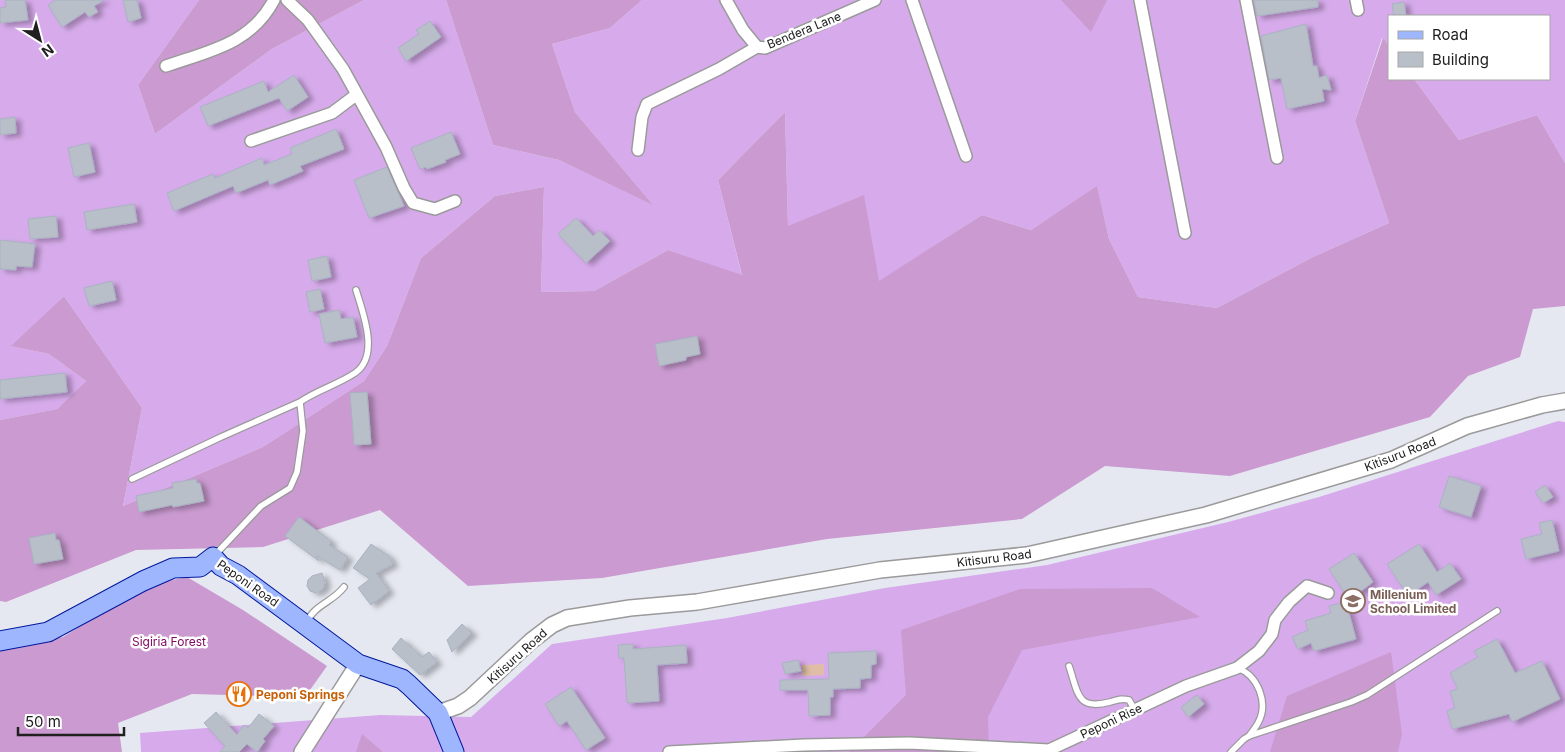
<svg xmlns="http://www.w3.org/2000/svg" width="1565" height="752" viewBox="0 0 1565 752" font-family="Inter,sans-serif">
<defs>
<filter id="shadow"><feDropShadow dx="5.5" dy="3" stdDeviation="2.5" flood-color="#0004"/></filter>
</defs>
<rect width="100%" height="100%" fill="#e6e8f1"/>
<path fill="#d7abeb" d="M0,0H199L138,85L155,134L272,49L364,0H446L493,145L559,160L652,204L575,112L552,44L610,28L642,0H1565V163L1537,115L1459,140L1414,79H1549V16H1389V46L1382,38L1355,121L1389,223L1313,257L1217,308L1138,297L1109,239L1097,187L1031,230L982,215L879,282L788,226L785,112L718,180L742,276L668,250L594,291L541,292L544,187L495,196L421,258L387,346L364,381L263,447L123,506L142,408L64,296L12,346L49,354L86,381L57,409L0,420Z
M1558,421L1565,422V752H141L140,733L380,715L471,717L552,644L727,618L885,588L1047,565L1228,522L1319,497Z"/>
<path fill="#ca9ad0" d="M199,0H364L272,49L155,134L138,85Z
M446,0H642L610,28L552,44L575,112L653,205L559,160L493,145Z
M1061,0H1107L1091,32Z
M1383,38L1389,46V79H1414L1459,140L1537,115L1565,163V306L1533,309L1520,357L1468,376L1430,417L1230,476L1105,466L1022,519L827,539L602,578L468,586L380,510L263,547L136,550L6,602L0,601V420L57,409L86,381L49,354L11,346L64,296L142,408L123,506L263,447L364,381L387,346L421,258L495,196L544,187L541,292L594,291L668,250L742,275L718,180L785,112L788,226L864,195L879,281L982,215L1031,230L1097,186L1109,239L1138,297L1217,308L1313,257L1389,223L1355,121Z
M187,577L243,610L327,666L305,697L192,694L118,723L122,752H0V648L63,637L148,585Z
M1152,588L1200,617L1022,650L988,717L989,752H849L906,695L901,630L1020,589Z
M1391,652L1402,734L1398,752H1270L1287,696Z
M362,734L383,752H356Z"/>
<path fill="#dfbda6" d="M824,664V675L802,676V665Z"/>
<path fill="#b9bfc8" stroke="#a8b2c3" filter="url(#shadow)" d="M5,0H25L28,20L0,23V8L6,7Z
M55,0H104L94,6L98,12L89,17L85,12L62,27L48,5Z
M123,0H137L141,18L128,22Z
M1254,0H1318V7L1257,16Z
M1404,2L1406,16H1394L1392,4Z
M430,21L441,37L406,61L398,48L419,34L416,30Z
M1306,24L1313,66H1317L1319,78L1327,75L1331,90L1322,89L1324,101L1287,109L1281,78L1269,80L1261,36Z
M294,75L308,97L287,111L279,98L208,126L200,107L264,81L268,92Z
M15,117L16,133L0,135V119Z
M336,129L344,149L300,166L303,171L270,185L268,180L236,193L233,186L174,211L167,193L213,174L215,178L262,158L264,165L292,154L290,148Z
M451,132L460,154L445,160L446,162L427,169L426,167L420,169L411,148Z
M89,143L95,172L74,177L68,148Z
M387,167L404,206L369,218L354,180Z
M134,204L137,222L87,230L84,212Z
M56,216L58,237L30,239L28,219Z
M576,218L593,236L599,230L610,241L586,263L558,234Z
M0,240L35,244L32,267L16,266V270L0,269Z
M327,256L331,277L312,281L308,260Z
M112,281L116,300L89,306L84,288Z
M320,289L324,309L310,312L306,292Z
M339,310L341,319L353,317L357,337L325,343L319,314Z
M697,336L700,354L686,357V360L659,366L655,344Z
M65,373L67,392L0,399V380Z
M367,392L371,444L354,445L350,393Z
M1449,476L1481,486L1471,517L1439,507Z
M196,479L197,483H200L204,501L173,507L172,505L139,512L136,496L173,488L172,483Z
M1545,485L1553,497L1543,503L1535,492Z
M299,517L332,542L329,545L348,557L340,570L317,556L319,561L285,536Z
M1552,520L1559,551L1526,559L1521,539L1542,534L1539,523Z
M55,533L56,540H59L63,559L34,564L29,538Z
M371,544L389,556L393,564L376,573L389,591L371,605L358,588L370,579L353,568Z
M1419,544L1437,572L1450,563L1461,579L1436,595L1428,582L1408,596L1387,564Z
M1354,553L1373,582L1349,600L1329,569Z
M322,573L325,583L323,589L316,593L310,591L307,586L308,580L312,576Z
M1346,602L1356,639L1314,651L1311,643L1298,649L1292,637L1308,630L1305,621L1331,613L1329,606Z
M462,624L472,633L452,652L447,640Z
M401,638L422,657L429,652L437,662L420,675L392,649Z
M1497,639L1515,673L1542,661L1560,699L1512,722L1509,714L1452,729L1447,711L1455,708L1450,691L1458,689L1450,673L1478,657L1474,651Z
M633,644V649L686,645L687,663L657,665L659,701L627,703L624,658H619L618,645Z
M876,651V664L871,665V678L860,679V688L833,689V697H830V715L809,716L808,690H780V680L829,679L828,653Z
M798,660L801,671L785,674L782,663Z
M571,687L605,738L586,750L567,721L559,726L545,704Z
M1197,695L1204,704L1188,717L1181,707Z
M216,712L237,735L244,725L248,728L259,714L274,726L263,739L265,741L257,752L247,744L239,752H220L225,746L204,723Z"/>
<g fill="none" stroke-linecap="round" stroke-linejoin="round">
<defs>
<path id="service" d="M132,479L221,437L300,402
M214,556L261,506L290,488L297,472L303,431L300,402C317,390 337,385 355,373C380,356 363,313 356,290
M307,622C314,605 333,602 344,587
M1069,666C1078,692 1076,711 1110,702C1117,700 1121,698 1129,700L1135,710
M1237,668C1258,675 1269,703 1258,723C1256,727 1252,732 1249,736
M1231,752L1244,739L1249,736L1351,702L1367,695L1497,611"/>
<path id="minor" d="M287,0L308,20L343,69L386,147L404,188L413,203L435,209L455,201
M726,0L743,30L757,47L765,48L875,0
M912,0L966,156
M1140,0L1185,233
M1246,0L1277,158
M1356,0L1358,10
M166,66C209,51 251,44 274,0
M251,141L332,113L356,95
M638,150L642,117L647,104L719,69L757,47
M669,752L804,745L909,743L1049,750L1186,686L1237,668L1259,651L1272,634L1275,620L1289,602L1307,586L1328,593"/>
<path id="tertiary" d="M438,713L458,706L470,698L531,641L552,625L567,618L630,608L697,602L880,570L1027,555L1206,515L1391,460L1467,426L1542,405L1565,401
M302,752L358,664"/>
<path id="primary" d="M0,641L48,632L143,581L173,568L200,567L213,557L221,566L238,575L358,664L402,679L409,685L438,713L454,752"/>
</defs>
<use href="#service" stroke="#9a9a9a" stroke-width="8"/>
<use href="#minor" stroke="#9a9a9a" stroke-width="14"/>
<use href="#tertiary" stroke="#9a9a9a" stroke-width="18"/>
<use href="#primary" stroke="#00189c" stroke-width="21"/>
<use href="#service" stroke="#fff" stroke-width="5.5"/>
<use href="#minor" stroke="#fff" stroke-width="11"/>
<use href="#tertiary" stroke="#fff" stroke-width="15"/>
<use href="#primary" stroke="#9eb6fd" stroke-width="19"/>
</g>
<defs>
<symbol id="school-ring" viewBox="-11 -11 22 22"><circle r="9.5" fill="#fff" stroke="#8d6e63" stroke-width="1.5"/><path d="M0-5L7-2L0 1L-7-2ZM-4 1L0 2.5L4 1V4Q0 6-4 4Z" fill="#8d6e63"/></symbol>
<symbol id="restaurant-ring" viewBox="-11 -11 22 22"><circle r="9.5" fill="#fff" stroke="#e8710a" stroke-width="1.5"/><path d="M-5-6h1v4h1v-4h1v4h1v-4h1v5L-1.5 .5V6h-2V.5L-5-1ZM5-6V6H3V1.5H1.5Q1.5-4 5-6Z" fill="#e8710a"/></symbol>
</defs>
<g fill-rule="evenodd">
<use href="#school-ring" x="1339" y="587" width="28" height="28"/>
<use href="#restaurant-ring" x="225" y="680" width="28" height="28"/>
</g>
<g text-anchor="middle" dominant-baseline="central" stroke-width="5" stroke-linejoin="round" paint-order="stroke">
<g font-size="12" fill="#202020" stroke="#fff">
<text transform="translate(804 30) rotate(-22)">Bendera Lane</text>
<text transform="translate(1400 454) rotate(-21)">Kitisuru Road</text>
<text transform="translate(994 558) rotate(-7)">Kitisuru Road</text>
<text transform="translate(248 583) rotate(35)">Peponi Road</text>
<text transform="translate(517 656) rotate(-42)">Kitisuru Road</text>
<text transform="translate(1111 721) rotate(-25)">Peponi Rise</text>
</g>
<g font-size="12" font-weight="bold" fill="#785e54" stroke="#fff" text-anchor="start">
<text x="1370" y="594">Millenium<tspan x="1370" dy="14">School Limited</tspan></text>
</g>
<g font-size="12" fill="#820a62" stroke="#fff">
<text x="169" y="641">Sigiria Forest</text>
</g>
<g font-size="12" font-weight="bold" fill="#c56008" stroke="#fff" text-anchor="start">
<text x="256" y="694">Peponi Springs</text>
</g>
</g>
<rect x="1388" y="15" width="162" height="65" fill="#ffffff" stroke="#a6a6a6"/>
<rect x="1398" y="31" width="25" height="8" fill="#9eb6fd" stroke="#a6a6a6"/>
<text x="1432" y="40" font-size="15" fill="#202020">Road</text>
<rect x="1398" y="52" width="25" height="15" fill="#b9bfc8" stroke="#a6a6a6"/>
<text x="1432" y="65" font-size="15" fill="#202020">Building</text>
<g transform="translate(40 40) rotate(144)" stroke="#ffffff" stroke-width="4" paint-order="stroke">
<path d="M0-4L9 19L0 12L-9 19Z" fill="#202020"/>
<text y="-8" font-size="14" font-weight="bold" text-anchor="middle" fill="#202020">N</text>
</g>
<path d="M18 727v8h106v-8" fill="none" stroke="#202020" stroke-width="2.5"/>
<text x="25" y="727" font-size="15" fill="#202020" stroke="#ffffff" stroke-width="4" paint-order="stroke">50 m</text>
</svg>
